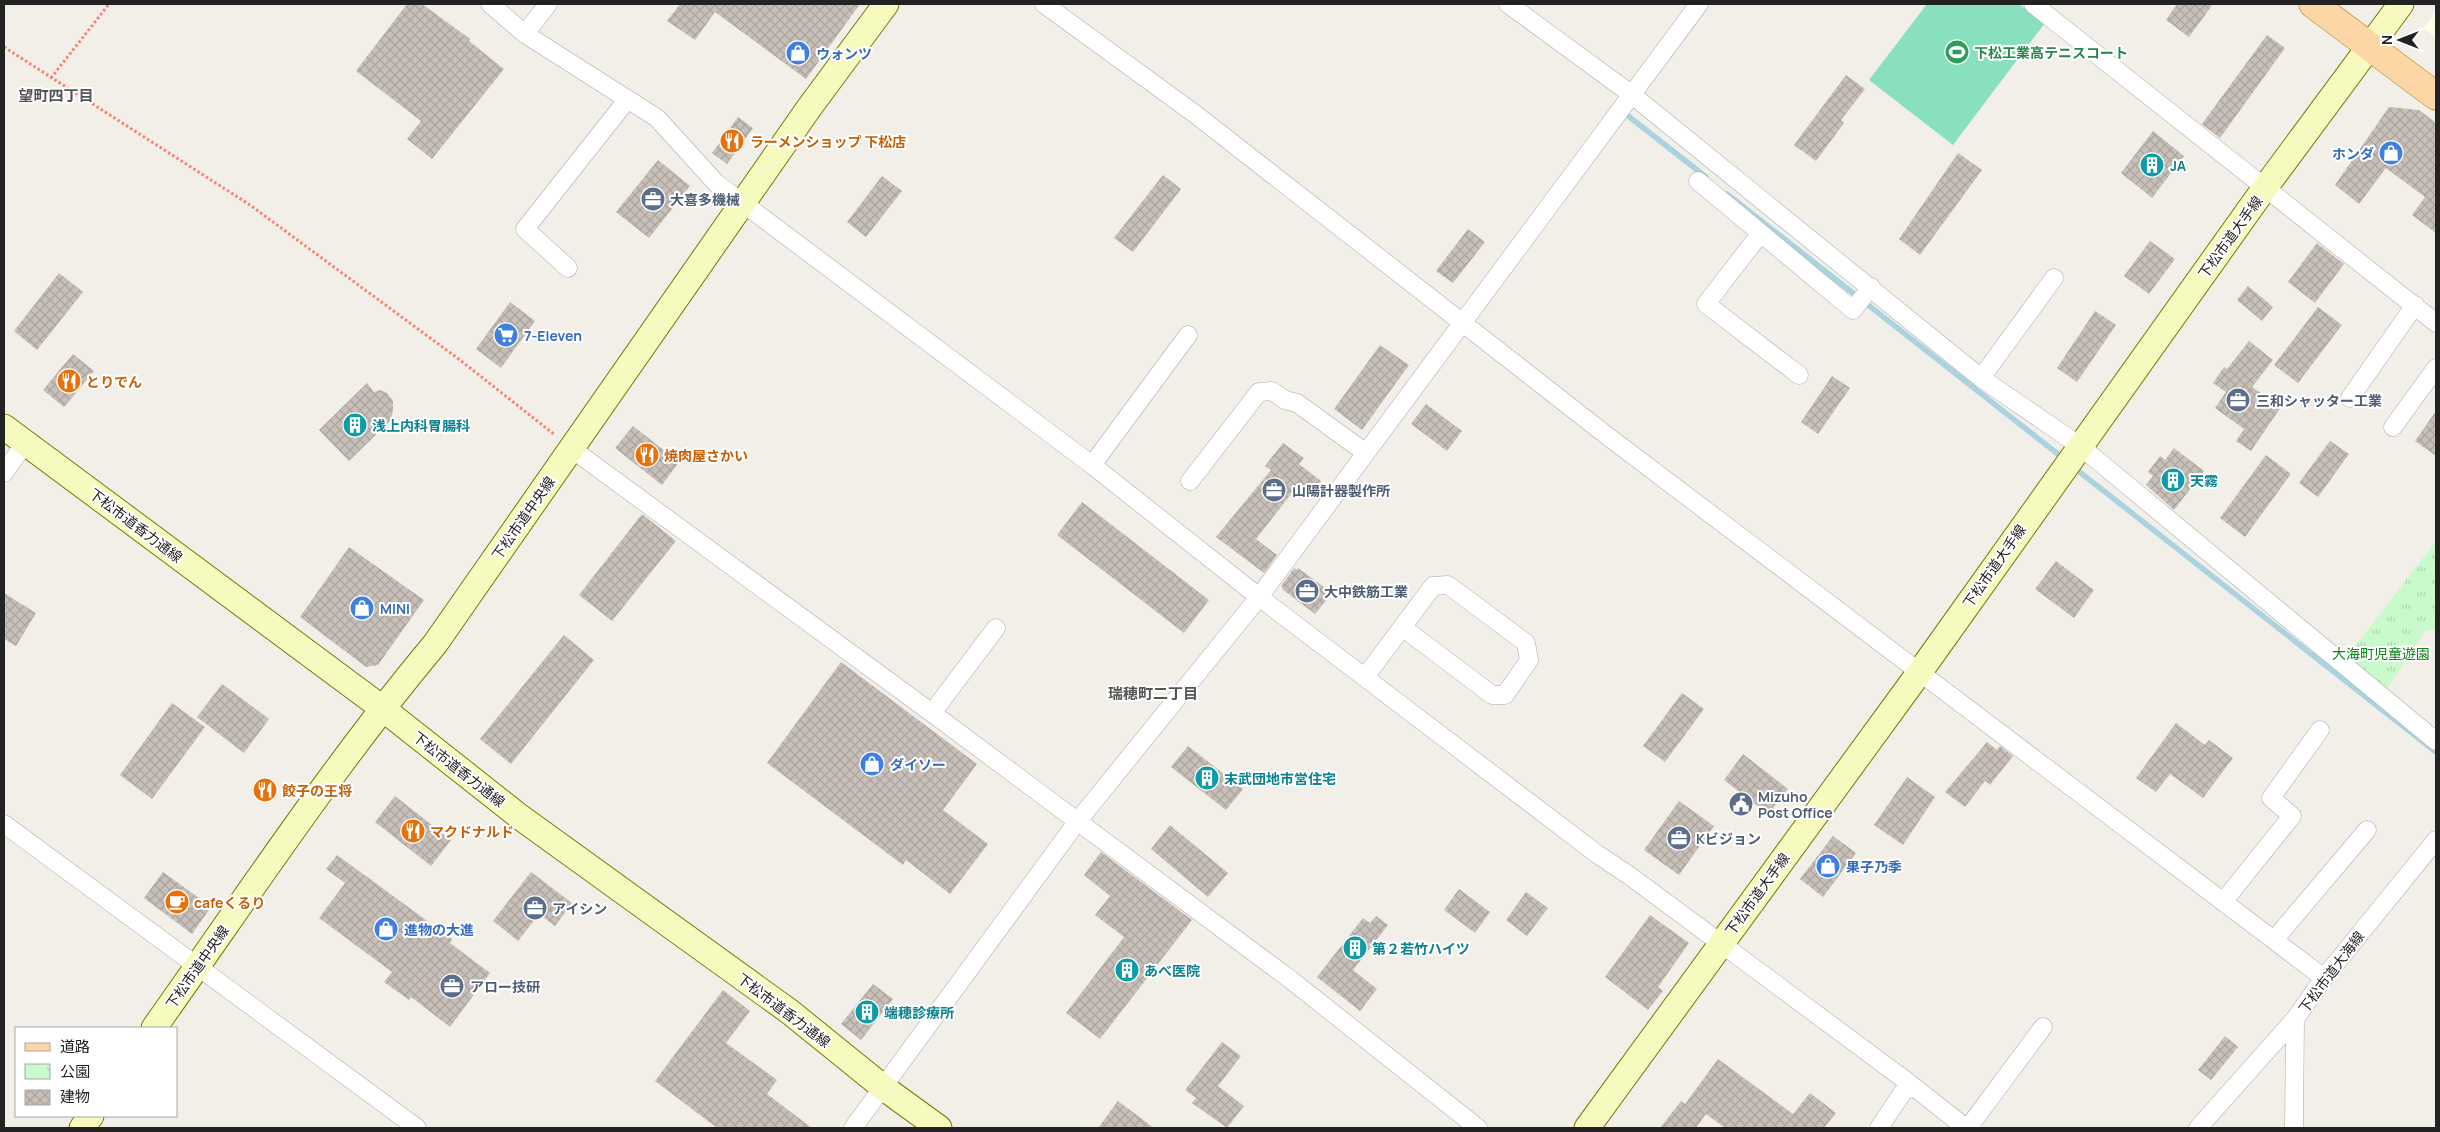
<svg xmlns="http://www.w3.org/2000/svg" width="2440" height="1132" viewBox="0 0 2440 1132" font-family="Manrope,'Noto Sans JP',sans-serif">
<defs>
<pattern id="park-tufts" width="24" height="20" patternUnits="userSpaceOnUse" patternTransform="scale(1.25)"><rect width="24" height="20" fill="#c8facc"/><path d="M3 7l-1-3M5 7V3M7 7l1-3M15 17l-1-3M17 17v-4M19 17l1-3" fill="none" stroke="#acd6af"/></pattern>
<pattern id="building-cross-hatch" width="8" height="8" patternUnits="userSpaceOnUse" patternTransform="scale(1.25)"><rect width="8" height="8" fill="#c7bfb8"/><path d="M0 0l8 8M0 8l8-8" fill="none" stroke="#aba49e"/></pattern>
</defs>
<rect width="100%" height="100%" fill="#f2efe9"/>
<path fill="#ffffe5" d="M2436,11V38L2424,28Z"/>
<path fill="url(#park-tufts)" d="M2436,541V629L2424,632L2387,689L2346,658Z"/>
<path fill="#88e0be" d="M1927,4H2019L2045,23L1953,145L1869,80Z"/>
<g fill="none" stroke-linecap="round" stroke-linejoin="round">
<path stroke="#aad3df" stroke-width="5.5" d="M1627,115L1706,177
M1727,194L2063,458
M2072,466L2436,752"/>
</g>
<path fill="url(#building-cross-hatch)" d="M407,4H422L470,39L469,41L504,69L432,159L407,139L421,121L356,71Z
M680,4H860L806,79L715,12L695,40L667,21Z
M2177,4H2213L2189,37L2166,20Z
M2267,35L2285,48L2220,138L2202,124Z
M1846,75L1865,89L1841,120L1844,123L1816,161L1794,145Z
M2389,107L2419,110L2436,123V233L2412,215L2425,197L2386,168L2359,204L2335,185Z
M738,117L753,128L727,164L712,153Z
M2153,131L2184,156L2152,198L2121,173Z
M1958,153L1982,170L1920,255L1899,239Z
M658,160L690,186L649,238L616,212Z
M1163,175L1181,189L1133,252L1114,238Z
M882,176L902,191L866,237L847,222Z
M1468,229L1485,242L1453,283L1436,271Z
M2150,241L2175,259L2149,294L2124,276Z
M2317,243L2344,264L2315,303L2288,282Z
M59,273L83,292L37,350L14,331Z
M2248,286L2273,307L2262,321L2237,300Z
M510,302L535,321L501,368L476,349Z
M2318,307L2342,325L2298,383L2274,365Z
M2095,311L2116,325L2077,382L2057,368Z
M2249,341L2273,360L2252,387L2281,407L2251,451L2236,441L2244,429L2215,408L2226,392L2213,383L2224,367L2227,369Z
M1380,345L1409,365L1362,430L1334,409Z
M73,354L94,371L64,407L43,390Z
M1832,376L1850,388L1818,434L1801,422Z
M367,383L374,392L380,390L387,393L393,401V410L391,420L349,461L319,430Z
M1426,404L1462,431L1447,451L1411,424Z
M2436,411V456L2415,441Z
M633,426L679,462L662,485L615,448Z
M2330,441L2349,454L2318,497L2299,483Z
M1283,443L1304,458L1299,464L1321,481L1310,495L1298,485L1256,539L1277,555L1264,573L1216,537L1271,470L1265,466Z
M2174,448L2204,471L2174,510L2146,485L2153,476L2148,472L2160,456L2165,460Z
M2266,455L2291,474L2245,537L2220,518Z
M1082,502L1209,600L1184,633L1057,535Z
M642,514L676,541L612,621L579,595Z
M349,547L424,600L378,665L366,667L300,617Z
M2056,561L2094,590L2074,618L2035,589Z
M1294,568L1297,570L1298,568L1332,593L1315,614L1282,589L1283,588L1281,586Z
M4,593L36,613L16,646L4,639Z
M564,635L594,660L511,764L480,739Z
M841,662L977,764L943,810L988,844L950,894L906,860L903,865L767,763Z
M222,684L269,719L244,753L197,717Z
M1682,693L1704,709L1665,762L1643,746Z
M172,703L205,727L152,799L120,775Z
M2176,723L2205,745L2209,740L2233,758L2203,798L2170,774L2156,792L2136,778Z
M1987,742L1997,750L2000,746L2013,756L1990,785L1985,781L1965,807L1945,792Z
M1188,746L1243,789L1226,810L1171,767Z
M1743,754L1788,789L1768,814L1724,780Z
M1907,777L1935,797L1903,845L1874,825Z
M395,796L451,840L431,866L375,822Z
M1679,801L1714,826L1679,875L1644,850Z
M1170,825L1228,873L1208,897L1151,849Z
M1833,836L1856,853L1823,897L1800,879Z
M1101,852L1192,920L1100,1039L1066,1013L1124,937L1095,915L1110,896L1084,875Z
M337,855L452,939L450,943L490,973L450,1027L411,997L409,1000L384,982L392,972L319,918L345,883L326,869Z
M163,872L211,907L192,934L144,898Z
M531,872L572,903L555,926L539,914L518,941L493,921Z
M1459,889L1490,912L1475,933L1444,910Z
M1526,892L1548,908L1527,936L1506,920Z
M1650,915L1689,943L1658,987L1663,991L1648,1010L1605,977Z
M1376,916L1388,925L1353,970L1377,989L1360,1011L1317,977L1363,918L1370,923Z
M873,984L893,999L861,1040L841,1024Z
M723,990L750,1011L726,1043L777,1080L767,1094L812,1128H717L655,1081Z
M2225,1036L2238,1047L2211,1080L2198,1070Z
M1222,1042L1241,1056L1218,1086L1244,1106L1227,1128L1192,1103L1196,1098L1185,1090Z
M1718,1059L1793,1114L1810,1093L1836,1113L1824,1128H1725L1706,1114L1696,1128H1660L1681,1101L1685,1104Z
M1118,1101L1154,1128H1098Z"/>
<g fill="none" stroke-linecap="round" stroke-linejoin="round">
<defs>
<path id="street" d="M490,4L525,34L657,118L716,183L1092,465L1259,597L1597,854L1630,876L1909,1083L1966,1128
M1044,4L1195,114L1610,438L2324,978
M1508,4L1631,94L1981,378L2080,446L2436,741
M2033,4L2436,323
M525,34L548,4
M1698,181L1853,310L1871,287
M1760,234L1706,304L1799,375
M568,268L525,229L627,100
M1981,378L2054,278
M2350,398L2415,305
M2393,427L2436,368
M572,449L932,713L1291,980L1478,1128
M1092,465L1188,335
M4,473L25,443
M1190,481L1259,392L1272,391L1285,400L1297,403L1366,453
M1365,677L1433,586L1448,585L1526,643L1529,660L1505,695H1492L1402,627
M932,713L996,628
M4,824L417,1128
M2223,902L2292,816L2271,798L2320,730
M2274,940L2367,830
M853,1128L1077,822L1259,597L1699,4
M1879,1128L1909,1083
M1968,1128L2043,1027
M2198,1128L2295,1019L2324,978L2436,840
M2294,1128L2295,1019"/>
<path id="secondary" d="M4,427L382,708L520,817L790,1012L884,1088L939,1128
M154,1028C246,898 333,766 435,644L809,108L886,4
M82,1128L91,1116
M1587,1128L1919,673L2264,189L2401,4"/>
<path id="primary" d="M2313,4L2436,96"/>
</defs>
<use href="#street" stroke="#a9a9a9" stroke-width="19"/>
<use href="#secondary" stroke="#707d05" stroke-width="27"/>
<use href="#primary" stroke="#a06b00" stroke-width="29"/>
<path stroke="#fa8072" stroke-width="3" stroke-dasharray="2.5 2.5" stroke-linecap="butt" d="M4,47L250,205L460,360L555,435
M51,78L109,4"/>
<use href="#street" stroke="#fff" stroke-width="18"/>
<use href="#secondary" stroke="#f7fabf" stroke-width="25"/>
<use href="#primary" stroke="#fcd6a4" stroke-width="28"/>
</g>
<defs>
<symbol id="stadium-disc" viewBox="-11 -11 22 22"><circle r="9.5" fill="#2e9e5b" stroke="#fff"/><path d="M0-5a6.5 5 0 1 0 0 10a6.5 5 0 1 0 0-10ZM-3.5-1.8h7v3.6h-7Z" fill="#fff"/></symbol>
<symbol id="shop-disc" viewBox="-11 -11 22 22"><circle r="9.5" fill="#3f7fe0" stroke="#fff"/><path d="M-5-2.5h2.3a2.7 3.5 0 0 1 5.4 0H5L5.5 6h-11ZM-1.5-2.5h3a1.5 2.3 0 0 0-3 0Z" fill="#fff"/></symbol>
<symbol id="restaurant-disc" viewBox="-11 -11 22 22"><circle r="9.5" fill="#e8710a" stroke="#fff"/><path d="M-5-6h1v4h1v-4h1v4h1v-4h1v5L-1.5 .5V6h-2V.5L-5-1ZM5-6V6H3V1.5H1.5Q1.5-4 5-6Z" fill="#fff"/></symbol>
<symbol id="building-disc" viewBox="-11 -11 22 22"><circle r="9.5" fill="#0f9aa8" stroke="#fff"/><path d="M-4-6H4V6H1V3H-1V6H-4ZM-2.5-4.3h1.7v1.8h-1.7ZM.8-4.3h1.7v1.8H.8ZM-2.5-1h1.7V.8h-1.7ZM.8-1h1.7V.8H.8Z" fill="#fff"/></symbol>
<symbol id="office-disc" viewBox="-11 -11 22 22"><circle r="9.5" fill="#5c6f8a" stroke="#fff"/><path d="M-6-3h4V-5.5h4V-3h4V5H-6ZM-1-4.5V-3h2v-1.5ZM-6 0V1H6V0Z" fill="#fff"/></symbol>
<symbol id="supermarket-disc" viewBox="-11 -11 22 22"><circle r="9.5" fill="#3f7fe0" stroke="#fff"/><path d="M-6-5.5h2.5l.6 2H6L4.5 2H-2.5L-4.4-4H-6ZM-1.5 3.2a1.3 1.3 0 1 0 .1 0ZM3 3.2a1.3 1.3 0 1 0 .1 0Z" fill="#fff"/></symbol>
<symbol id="civic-disc" viewBox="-11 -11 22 22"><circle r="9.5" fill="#5c6f8a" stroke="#fff"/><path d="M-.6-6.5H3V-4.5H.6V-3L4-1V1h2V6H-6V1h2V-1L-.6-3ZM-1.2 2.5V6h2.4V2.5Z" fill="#fff"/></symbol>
<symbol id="cafe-disc" viewBox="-11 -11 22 22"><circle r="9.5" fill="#e8710a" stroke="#fff"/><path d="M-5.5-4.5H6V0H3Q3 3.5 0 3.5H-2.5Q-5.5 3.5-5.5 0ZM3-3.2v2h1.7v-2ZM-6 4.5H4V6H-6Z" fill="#fff"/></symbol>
</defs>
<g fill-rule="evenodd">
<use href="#stadium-disc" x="1943" y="38" width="28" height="28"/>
<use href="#shop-disc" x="784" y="39" width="28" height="28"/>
<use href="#restaurant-disc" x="718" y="127" width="28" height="28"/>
<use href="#shop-disc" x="2377" y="139" width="28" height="28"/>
<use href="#building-disc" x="2138" y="151" width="28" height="28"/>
<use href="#office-disc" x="639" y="185" width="28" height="28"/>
<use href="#supermarket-disc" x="492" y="321" width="28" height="28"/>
<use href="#restaurant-disc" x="55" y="367" width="28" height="28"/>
<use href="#office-disc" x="2224" y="386" width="28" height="28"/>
<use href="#building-disc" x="341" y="411" width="28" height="28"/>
<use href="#restaurant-disc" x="633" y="441" width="28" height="28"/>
<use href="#building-disc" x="2159" y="466" width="28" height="28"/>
<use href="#office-disc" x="1260" y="476" width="28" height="28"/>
<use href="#office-disc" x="1293" y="577" width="28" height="28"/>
<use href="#shop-disc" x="348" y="594" width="28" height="28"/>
<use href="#shop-disc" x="858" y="750" width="28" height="28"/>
<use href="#building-disc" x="1193" y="764" width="28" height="28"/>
<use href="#restaurant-disc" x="251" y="776" width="28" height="28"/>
<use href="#civic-disc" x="1727" y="790" width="28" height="28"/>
<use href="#restaurant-disc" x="399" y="817" width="28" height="28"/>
<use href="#office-disc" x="1665" y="824" width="28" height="28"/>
<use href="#shop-disc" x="1814" y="852" width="28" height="28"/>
<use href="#cafe-disc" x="163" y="888" width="28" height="28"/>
<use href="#office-disc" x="521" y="894" width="28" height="28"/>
<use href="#shop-disc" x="372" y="915" width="28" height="28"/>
<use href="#building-disc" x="1341" y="934" width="28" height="28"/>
<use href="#building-disc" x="1113" y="956" width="28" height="28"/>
<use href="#office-disc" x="438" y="972" width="28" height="28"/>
<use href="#building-disc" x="853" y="998" width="28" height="28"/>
</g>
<g text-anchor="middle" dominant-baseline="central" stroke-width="4" stroke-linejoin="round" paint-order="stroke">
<g font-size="14" font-weight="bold" fill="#27864d" stroke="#fff" text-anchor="start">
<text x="1974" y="52">下松工業高テニスコート</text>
</g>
<g font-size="14" font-weight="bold" fill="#366cbe" stroke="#fff" text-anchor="start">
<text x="816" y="53">ウォンツ</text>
<text x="2374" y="153" text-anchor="end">ホンダ</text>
<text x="524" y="335">7-Eleven</text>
<text x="380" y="608">MINI</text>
<text x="890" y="764">ダイソー</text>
<text x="1846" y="866">果子乃季</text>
<text x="404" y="929">進物の大進</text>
</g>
<g font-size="14" font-weight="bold" fill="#c56008" stroke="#fff" text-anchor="start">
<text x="750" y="141">ラーメンショップ 下松店</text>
<text x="86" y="381">とりでん</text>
<text x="664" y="455">焼肉屋さかい</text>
<text x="282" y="790">餃子の王将</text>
<text x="430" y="831">マクドナルド</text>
<text x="194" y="902">cafeくるり</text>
</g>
<g font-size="14" font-weight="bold" fill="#0d838f" stroke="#fff" text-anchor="start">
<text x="2170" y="165">JA</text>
<text x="372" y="425">浅上内科胃腸科</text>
<text x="2190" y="480">天霧</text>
<text x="1224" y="778">末武団地市営住宅</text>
<text x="1372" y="948">第２若竹ハイツ</text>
<text x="1144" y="970">あべ医院</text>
<text x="884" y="1012">端穂診療所</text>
</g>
<g font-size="14" font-weight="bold" fill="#4e5e75" stroke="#fff" text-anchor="start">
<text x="670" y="199">大喜多機械</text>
<text x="2256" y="400">三和シャッター工業</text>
<text x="1292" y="490">山陽計器製作所</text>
<text x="1324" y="591">大中鉄筋工業</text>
<text x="1758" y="796">Mizuho<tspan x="1758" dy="16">Post Office</tspan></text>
<text x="1696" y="838">Kビジョン</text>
<text x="552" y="908">アイシン</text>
<text x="470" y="986">アロー技研</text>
</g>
<g font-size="14" fill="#222" stroke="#fff">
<text transform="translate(2230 237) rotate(-54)">下松市道大手線</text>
<text transform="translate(523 518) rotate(-55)">下松市道中央線</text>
<text transform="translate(136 525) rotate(37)">下松市道香力通線</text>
<text transform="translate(1994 566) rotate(-55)">下松市道大手線</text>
<text transform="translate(459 769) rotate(38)">下松市道香力通線</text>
<text transform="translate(1757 894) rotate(-54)">下松市道大手線</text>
<text transform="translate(197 967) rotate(-55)">下松市道中央線</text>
<text transform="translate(2331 972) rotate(-53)">下松市道大海線</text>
<text transform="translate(784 1010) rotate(37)">下松市道香力通線</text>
</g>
<g font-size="14" fill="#0c8416" stroke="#fff">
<text x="2381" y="653">大海町児童遊園</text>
</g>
<g font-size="15" font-weight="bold" fill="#555" stroke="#fff">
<text x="56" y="95">望町四丁目</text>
<text x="1153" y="693">瑞穂町二丁目</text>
</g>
</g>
<rect width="2440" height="1132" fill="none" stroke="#222222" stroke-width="10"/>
<rect x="15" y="1027" width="162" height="90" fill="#ffffff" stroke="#a7a7a7"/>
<rect x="25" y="1043" width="25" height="8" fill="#fcd6a4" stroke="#a7a7a7"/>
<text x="60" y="1052" font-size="15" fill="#222222">道路</text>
<rect x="25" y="1064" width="25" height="15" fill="url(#park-tufts)" stroke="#a7a7a7"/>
<text x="60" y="1077" font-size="15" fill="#222222">公園</text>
<rect x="25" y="1090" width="25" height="15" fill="url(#building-cross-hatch)" stroke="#a7a7a7"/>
<text x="60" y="1102" font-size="15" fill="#222222">建物</text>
<g transform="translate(2400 40) rotate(270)" stroke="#ffffff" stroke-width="4" paint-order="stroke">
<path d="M0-4L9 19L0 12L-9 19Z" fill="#222222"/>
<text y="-8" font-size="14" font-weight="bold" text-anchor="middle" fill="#222222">N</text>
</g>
</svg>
